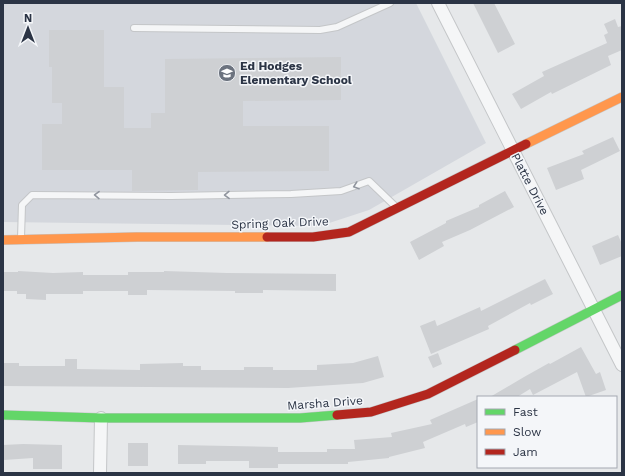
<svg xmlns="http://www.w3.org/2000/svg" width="625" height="476" viewBox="0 0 625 476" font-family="'Work Sans',sans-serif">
<rect width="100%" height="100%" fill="#e6e8ea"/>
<path fill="#d4d7dd" d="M3,3H416L486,143L369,210L320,226L3,222Z"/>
<path fill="#ced0d3" d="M473,3H494L515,44L498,53Z
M615,19L618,27L622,26V50L608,56L611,65L552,94L551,92L521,109L512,94L544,76L542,72L607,43L604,35L608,33L604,24Z
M49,30H104V87H124V128H151V113H165V59L341,57V100L243,101V126H329V171L198,172V190L132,191V170H42V124H62V103H52V67H49Z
M613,137L620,151L581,170L584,179L556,190L547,168L584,154L582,151Z
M505,191L514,207L470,230L442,242L444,246L419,260L410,242L446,223V221L479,207V205Z
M618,235L622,244V256L600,265L592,246Z
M18,271L53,273L83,272V275H128V272H164V271L227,273L336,274V291L263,290V293H235V291L147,290V295H128V291H83V294H46V300L26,299V294H17V291H3V272H18Z
M545,279L553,294L531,305L530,303L488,326L489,329L431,354L420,326L435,320L437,326L480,307L481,311Z
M581,347L596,374L600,372L606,390L586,397L577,372L533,395L530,389L517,397H490L524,377L549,363L550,364Z
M438,353L442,364L433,368L428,357Z
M378,356L384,377L363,383L288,388L3,386V363H19V366H65V359H77V369L140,370V364L183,363V366H201V370H244V367H273V370H317V365L353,363Z
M478,399V422L466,427L465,424L423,442L425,448L389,457V458L348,462V464H278V468H249V461H206V464H178V445L278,447V452H327V449H355L354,440L392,437L391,433L432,424L430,420Z
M128,443H148V466H128Z
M23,444L62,445V469H33V458L4,460L3,445Z"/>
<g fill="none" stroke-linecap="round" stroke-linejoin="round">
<defs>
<path id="lane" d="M134,28L320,30L337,27L390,3
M21,238L22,205L32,195L171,196L291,194L341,191L369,181L396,207"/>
<path id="street" d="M438,3L622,365
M100,473L101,418"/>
<path id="fast" d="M515,350L622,295
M3,415L101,418H300L337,415"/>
<path id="slow" d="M526,144L622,97
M3,240L137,237H267"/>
<path id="jam" d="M267,237H313L349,232L526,144
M337,415L371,412L428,394L515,350"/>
</defs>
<use href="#lane" stroke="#c4c6c8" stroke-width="8"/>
<use href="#street" stroke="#c4c6c8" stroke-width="14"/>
<use href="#fast" stroke="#c4c6c8" stroke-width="10"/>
<use href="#slow" stroke="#c4c6c8" stroke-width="10"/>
<use href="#jam" stroke="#c4c6c8" stroke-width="10"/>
<use href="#lane" stroke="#f5f6f7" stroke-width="6"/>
<use href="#street" stroke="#f5f6f7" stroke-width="12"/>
<use href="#fast" stroke="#63d668" stroke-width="9"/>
<use href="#slow" stroke="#ff974d" stroke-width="9"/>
<use href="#jam" stroke="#b3261e" stroke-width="9"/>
</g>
<defs><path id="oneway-chevron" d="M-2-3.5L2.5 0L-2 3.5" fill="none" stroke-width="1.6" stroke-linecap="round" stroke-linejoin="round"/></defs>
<g stroke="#90959e">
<use href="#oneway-chevron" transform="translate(356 186) rotate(161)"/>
<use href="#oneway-chevron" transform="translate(97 195) rotate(-179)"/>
<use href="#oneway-chevron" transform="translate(227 195) rotate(179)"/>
</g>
<defs>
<symbol id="school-disc" viewBox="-11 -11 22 22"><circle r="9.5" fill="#6c737f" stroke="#f4f6f9"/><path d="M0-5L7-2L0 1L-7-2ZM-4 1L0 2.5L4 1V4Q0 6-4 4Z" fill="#fff"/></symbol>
</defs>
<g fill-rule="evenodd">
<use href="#school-disc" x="217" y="63" width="20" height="20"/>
</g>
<g text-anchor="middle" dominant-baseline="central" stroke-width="3" stroke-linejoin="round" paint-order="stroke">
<g font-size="12" font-weight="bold" fill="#2b3445" stroke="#f4f6f9" text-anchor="start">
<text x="240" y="66">Ed Hodges<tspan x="240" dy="14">Elementary School</tspan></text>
</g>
<g font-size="12" fill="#2b3445" stroke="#f4f6f9">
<text transform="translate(530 184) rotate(63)">Platte Drive</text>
<text transform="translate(280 223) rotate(-2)">Spring Oak Drive</text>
<text transform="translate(325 403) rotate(-4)">Marsha Drive</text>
</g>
</g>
<rect width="625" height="476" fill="none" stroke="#2b3445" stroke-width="8"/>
<rect x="477" y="396" width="140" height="72" fill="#f4f6f9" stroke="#a4a8b1"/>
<rect x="485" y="409" width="20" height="6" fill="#63d668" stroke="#a4a8b1"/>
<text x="513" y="416" font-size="12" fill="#2b3445">Fast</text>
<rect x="485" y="429" width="20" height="6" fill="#ff974d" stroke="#a4a8b1"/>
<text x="513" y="436" font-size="12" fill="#2b3445">Slow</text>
<rect x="485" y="449" width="20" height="6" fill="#b3261e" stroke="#a4a8b1"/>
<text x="513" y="456" font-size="12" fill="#2b3445">Jam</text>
<g transform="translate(28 28)" stroke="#f4f6f9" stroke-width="3" paint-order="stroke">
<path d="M0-3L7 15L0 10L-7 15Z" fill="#2b3445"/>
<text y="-6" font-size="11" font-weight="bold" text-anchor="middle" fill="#2b3445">N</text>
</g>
</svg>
